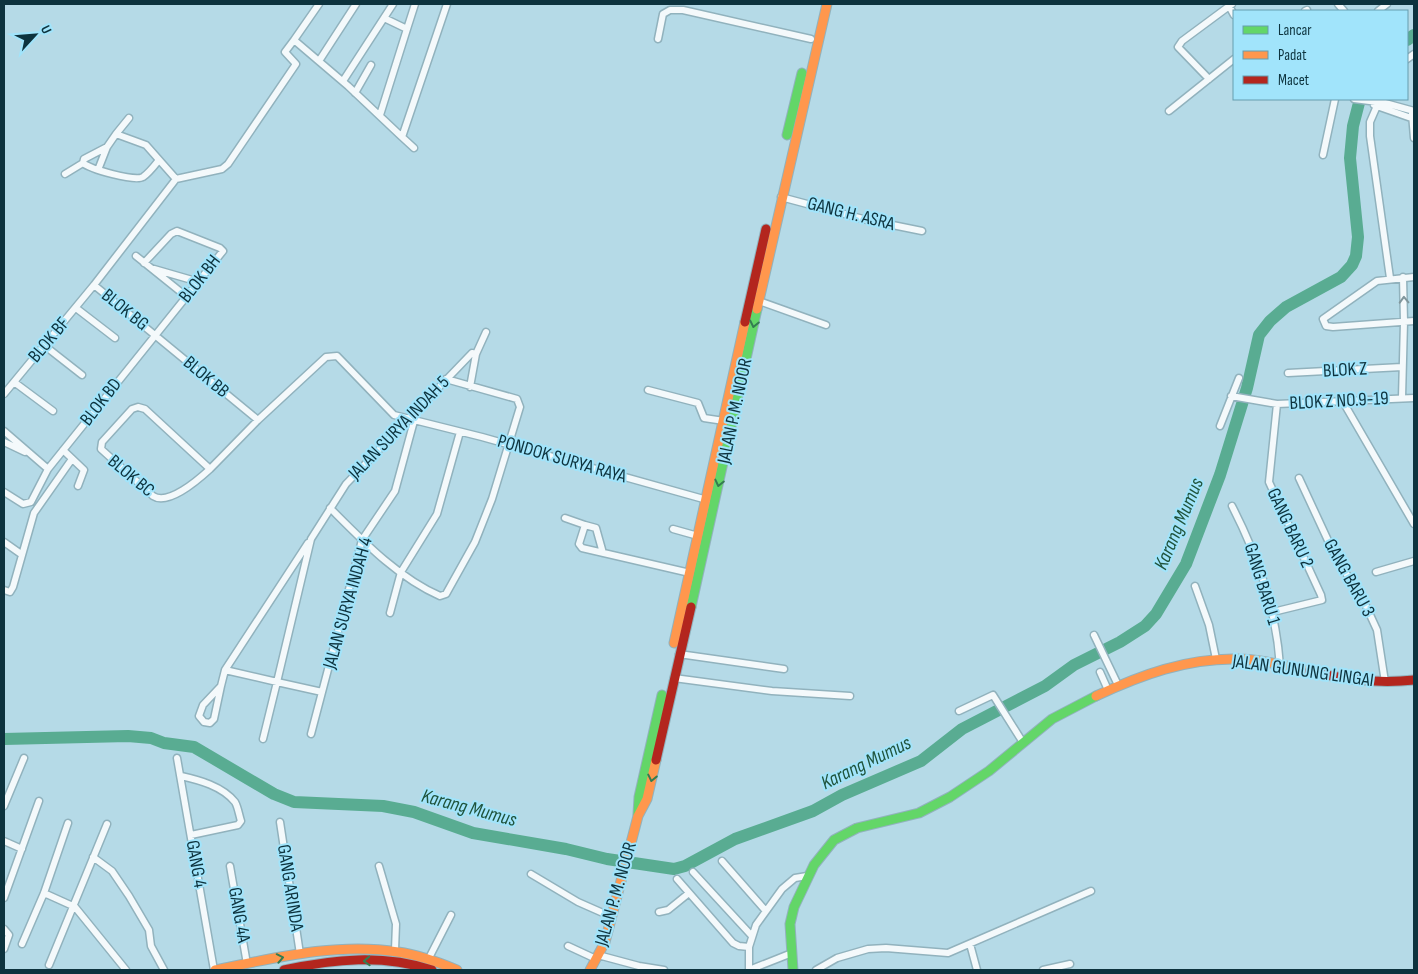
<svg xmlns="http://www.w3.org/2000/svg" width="1418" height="974" viewBox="0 0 1418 974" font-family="'Sofia Sans Condensed',sans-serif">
<rect width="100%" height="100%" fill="#b5dae7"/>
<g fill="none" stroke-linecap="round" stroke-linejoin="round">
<path stroke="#59ac92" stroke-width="12" d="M1407,40L1414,35
M4,739L128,736L151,738L164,743L194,747L274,794L294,802L383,806L414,812L473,833L566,849L607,859L674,869L685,866L735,839L813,811L842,795L921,761L962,729L1045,686L1074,665L1120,642L1145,626L1156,614L1186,564L1220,475L1247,388L1259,335L1270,321L1286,307L1341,277L1352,265L1356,256L1358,237L1350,158L1353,126L1360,99"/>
<defs>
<path id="street" d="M319,4L294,40L348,86L402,137L447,4
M1228,4L1234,15
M1338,4L1344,11
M1305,11L1307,10
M1378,11L1387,4
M407,29L415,4
M658,39L663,14L670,10H683L811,39
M1407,59L1414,54
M319,61L356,4
M1209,79L1178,47L1182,41L1232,4
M343,81L393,4
M355,93L371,65
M1354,99L1385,103L1414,111
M1380,99L1370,122V136L1390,278
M1374,105L1414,119
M1169,111L1234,59
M1412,114L1414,138
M380,115L407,29L384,18
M116,134L129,118
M402,137L414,148
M1323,155L1335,99
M83,163C90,169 135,182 143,177C149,173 155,165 159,160
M98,170L107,147
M65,174L83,163L84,159L107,147L116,134L146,145L176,179
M781,197L863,219L922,231
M136,256L187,297
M154,269L199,282
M1414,277L1377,281L1323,319L1326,326L1333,327L1414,321
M94,285L258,420
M759,301L826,325
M76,308L115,338
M45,346L82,375
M476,354L486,332
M1288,373L1402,367
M14,382L53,411
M648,390L698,403L704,418L724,421
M4,394L94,285L176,179L222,169L228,164L296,64L285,52L294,40
M1231,396L1277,404L1414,398
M1402,397L1404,322L1403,277
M1342,400L1414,524
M138,407L145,409L210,469C198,480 168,506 153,496L101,449L102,442L132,409Z
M1220,426L1239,378
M4,431L48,469
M4,442L25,452
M63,450L84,470L78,486
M210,469L258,420L326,357L337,356L394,415L482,437L707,500
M1299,478L1338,562L1360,593L1377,630L1385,682
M4,492L23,504L31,502L48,469L223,251L220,248L177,231L171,234L144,263
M1232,506C1258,557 1276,608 1280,666
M330,508C362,540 398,578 440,596L446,594L475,542L492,499L520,407L517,399L446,379
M565,518L585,525L579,544L582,548L690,573
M585,525L596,528L603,553
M673,529L698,536
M4,542L21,554
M1376,572L1414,561
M1195,586L1209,625L1216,659
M4,590L10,592L13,587L34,513L72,459
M1273,612L1322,600L1321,595L1269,482L1277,404
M390,613L401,572L437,514L460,432
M1094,635L1118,685
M679,654L784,669
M1100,672L1108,690
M674,678L772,691L850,696
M221,686L214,719L210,723L204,722L199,716L203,705Z
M221,686L225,670
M322,692L277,682L311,539L346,484L472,353L476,354L470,387
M959,711L993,695L1022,741
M311,734L362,540L395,491L414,421
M263,739L277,682L225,670L308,543
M177,758L214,970
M181,776C199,780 222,786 235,802C238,807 239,815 241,821L238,825L191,835
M4,806L24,758
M280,822L300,954
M4,841L22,849
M93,857L112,871L129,896L149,930L151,946L164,970
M722,861L765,910
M230,866L247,964
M379,866L396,924L395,950
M693,872L751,935
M531,874L578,902L612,917
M677,879L733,943L739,946L749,947
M44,893L75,907L126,970
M4,898L39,801
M659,912L668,910L689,893
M4,929L9,935L4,949
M22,944L44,893L68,823
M970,944L977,970
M568,946L596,959
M598,955L639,966L664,970
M429,958L451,915
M49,965L107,824
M749,970V947L756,925L782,889L795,878L807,876
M749,970L792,953
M816,970L837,958L868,949L886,948L948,953L1091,891
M1043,970L1070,964"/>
<path id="fast" d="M787,135L802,73
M691,607L757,309
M638,814L639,797L662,695
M793,970L790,924L794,907L814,865L834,840L857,828L919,813L950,797L989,771L1052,719L1096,696"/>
<path id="slow" d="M757,309L827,4
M674,643L745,322
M1096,696C1141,675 1187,658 1237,659C1261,659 1286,666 1309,671
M215,970C274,958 338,942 398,952C419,955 438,962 457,970
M590,970L605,942L638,816L647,799L656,760"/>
<path id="jam" d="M745,322L766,229
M1309,671C1345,680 1378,684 1414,680
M656,760L691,607
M284,970C334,959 383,954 432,970"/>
</defs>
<use href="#street" stroke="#91b2bd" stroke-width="9"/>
<use href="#fast" stroke="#91b2bd" stroke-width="11"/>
<use href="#slow" stroke="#91b2bd" stroke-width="11"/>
<use href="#jam" stroke="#91b2bd" stroke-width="11"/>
<use href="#street" stroke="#f4f9fb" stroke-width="6"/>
<use href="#fast" stroke="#63d668" stroke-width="9"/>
<use href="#slow" stroke="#ff974d" stroke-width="9"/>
<use href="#jam" stroke="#b3261e" stroke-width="9"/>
</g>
<defs><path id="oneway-chevron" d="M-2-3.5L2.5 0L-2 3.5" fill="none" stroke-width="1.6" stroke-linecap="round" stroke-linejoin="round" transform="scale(1.25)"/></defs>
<use stroke="#80969c" href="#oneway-chevron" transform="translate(1404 300) rotate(-92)"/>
<g stroke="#347c51">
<use href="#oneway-chevron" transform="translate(754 324) rotate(102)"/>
<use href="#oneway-chevron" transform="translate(719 483) rotate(103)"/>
<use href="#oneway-chevron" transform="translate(652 778) rotate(102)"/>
<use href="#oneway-chevron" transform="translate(280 958) rotate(-11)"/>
<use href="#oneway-chevron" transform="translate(367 961) rotate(178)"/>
</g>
<g text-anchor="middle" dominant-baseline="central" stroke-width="4" stroke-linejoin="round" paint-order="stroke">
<g font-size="19" fill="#0d333e" stroke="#a1e4fb">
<text transform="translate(851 214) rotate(14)">GANG H. ASRA</text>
<text transform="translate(200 279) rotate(-52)">BLOK BH</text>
<text transform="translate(125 310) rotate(39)">BLOK BG</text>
<text transform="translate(49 340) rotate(-50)">BLOK BF</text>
<text transform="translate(1345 370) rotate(-3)">BLOK Z</text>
<text transform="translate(206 377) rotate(40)">BLOK BB</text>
<text transform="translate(1339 401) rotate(-3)">BLOK Z NO.9-19</text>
<text transform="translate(101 402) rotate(-52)">BLOK BD</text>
<text transform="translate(735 411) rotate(-78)">JALAN P. M. NOOR</text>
<text transform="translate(399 428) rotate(-46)">JALAN SURYA INDAH 5</text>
<text transform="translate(562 459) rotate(16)">PONDOK SURYA RAYA</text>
<text transform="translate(131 476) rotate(40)">BLOK BC</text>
<text transform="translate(1290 528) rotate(65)">GANG BARU 2</text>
<text transform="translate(1349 578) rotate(61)">GANG BARU 3</text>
<text transform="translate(1262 584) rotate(73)">GANG BARU 1</text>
<text transform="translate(348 603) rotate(-74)">JALAN SURYA INDAH 4</text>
<text transform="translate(1303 671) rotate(8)">JALAN GUNUNG LINGAI</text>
<text transform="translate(196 864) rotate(80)">GANG 4</text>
<text transform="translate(290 888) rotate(81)">GANG ARINDA</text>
<text transform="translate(616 894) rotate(-74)">JALAN P. M. NOOR</text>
<text transform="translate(239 915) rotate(80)">GANG 4A</text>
</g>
<g font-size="20" font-style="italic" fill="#20543d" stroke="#a1e4fb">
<text transform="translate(1179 524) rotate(-67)">Karang Mumus</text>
<text transform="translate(866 763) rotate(-26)">Karang Mumus</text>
<text transform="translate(469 808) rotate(15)">Karang Mumus</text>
</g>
</g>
<rect width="1418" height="974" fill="none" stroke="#0d333e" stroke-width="10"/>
<rect x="1233" y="10" width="175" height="90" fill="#a1e4fb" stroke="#669daf"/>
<rect x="1243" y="26" width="25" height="8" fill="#63d668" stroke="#669daf"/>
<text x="1278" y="35" font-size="15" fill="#0d333e">Lancar</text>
<rect x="1243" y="51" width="25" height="8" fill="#ff974d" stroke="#669daf"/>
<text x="1278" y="60" font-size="15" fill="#0d333e">Padat</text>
<rect x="1243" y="76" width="25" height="8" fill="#b3261e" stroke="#669daf"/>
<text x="1278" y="85" font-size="15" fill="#0d333e">Macet</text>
<g transform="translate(35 35) rotate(64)" stroke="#a1e4fb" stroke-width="4" paint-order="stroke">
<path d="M0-4L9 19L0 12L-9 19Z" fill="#0d333e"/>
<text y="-8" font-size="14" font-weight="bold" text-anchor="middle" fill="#0d333e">U</text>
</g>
</svg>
